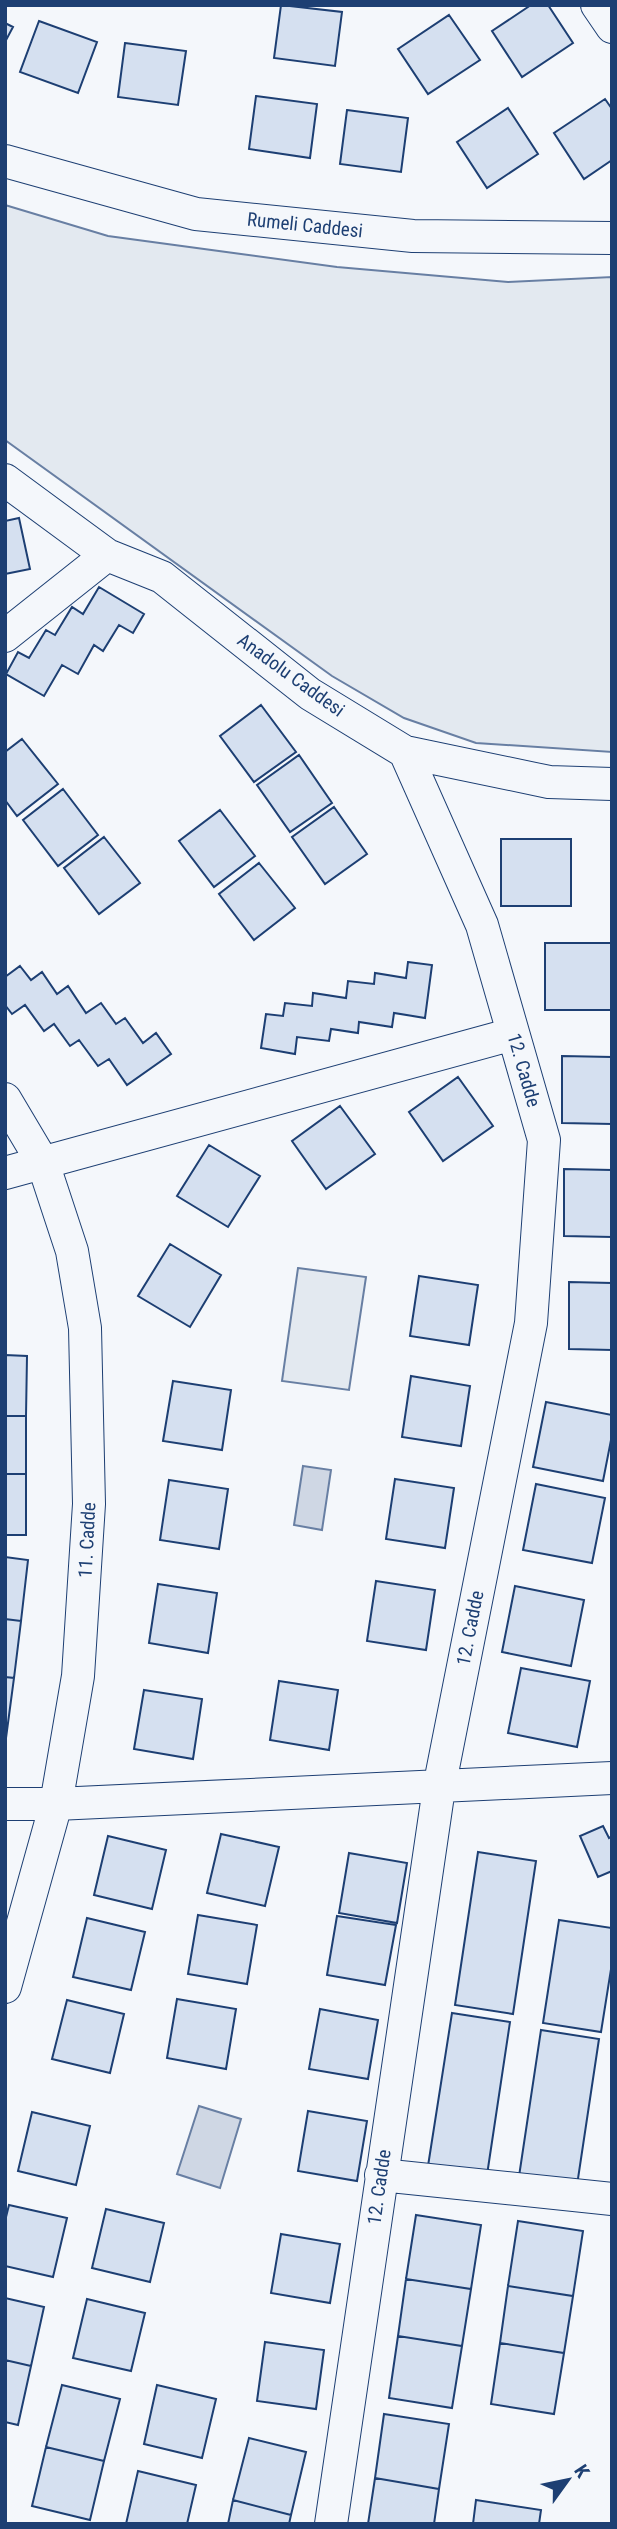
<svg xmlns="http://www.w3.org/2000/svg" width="617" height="2529" viewBox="0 0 617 2529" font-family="'Roboto Condensed',sans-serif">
<rect width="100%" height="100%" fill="#f4f7fb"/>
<path fill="#e3e9f0" stroke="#687fa3" stroke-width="2" d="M5,205L108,236L337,267L508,282L612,277V752L476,743L404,718L332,676L5,440Z
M298,1268L366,1277L349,1390L282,1381Z"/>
<path fill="#cfd7e4" stroke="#687fa3" stroke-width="2" d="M303,1466L331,1470L322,1530L294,1525Z
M199,2106L241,2119L220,2188L177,2174Z"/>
<path fill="#d5e0f0" stroke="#1d3f73" stroke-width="2" d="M281,5L342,12L335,66L274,58Z
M531,5H548L573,43L522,77L492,31Z
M449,15L480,60L428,94L398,49Z
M39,21L97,42L78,93L20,72Z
M5,23L13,27L5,42Z
M125,43L186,51L178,105L118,97Z
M256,96L317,104L310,158L249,149Z
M605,99L612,109V160L584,179L554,133Z
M508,108L538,154L487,188L457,142Z
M347,110L408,118L401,172L340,164Z
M19,518L30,569L5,574V521Z
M99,587L144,614L133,633L119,625L103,651L94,645L78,674L62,665L44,696L6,674L18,652L29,658L46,630L55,635L72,607L83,614Z
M261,705L296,752L254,782L220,736Z
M22,739L58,784L17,816L5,800V752Z
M299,755L332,803L290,832L257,785Z
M63,789L98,835L58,866L23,820Z
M334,807L367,854L325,884L292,837Z
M220,810L255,856L214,887L179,841Z
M104,837L140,883L99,914L64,868Z
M501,839H571V906H501Z
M259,863L295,908L254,940L219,894Z
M545,943H612V1010H545Z
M408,962L432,965L425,1018L394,1013L392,1027L359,1022L358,1033L331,1029L329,1041L297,1037L295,1054L261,1048L266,1014L283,1016L285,1003L312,1006L313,993L346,998L348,981L374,984L375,973L406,978Z
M20,966L31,980L42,972L57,994L68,986L86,1013L101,1003L116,1024L125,1018L143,1043L156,1033L171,1054L127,1085L109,1059L98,1066L79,1040L70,1046L54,1024L44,1031L25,1005L12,1014L5,1005V977Z
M562,1056L612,1057V1124L562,1123Z
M458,1077L493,1126L443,1161L409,1112Z
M340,1106L375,1154L326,1189L292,1141Z
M209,1145L260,1176L228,1227L177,1196Z
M564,1169L612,1170V1237L564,1236Z
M170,1244L221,1275L190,1327L138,1296Z
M419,1276L478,1285L469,1345L410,1336Z
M569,1282L612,1283V1350L569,1349Z
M5,1355L27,1356L26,1416H5Z
M411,1376L470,1386L461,1446L402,1437Z
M173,1381L231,1390L222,1450L163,1441Z
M546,1402L612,1415V1435L603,1481L533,1467Z
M5,1416H26V1474H5Z
M5,1474H26V1535H5Z
M395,1479L454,1488L445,1548L386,1539Z
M169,1480L228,1489L219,1549L160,1540Z
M536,1484L605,1498L592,1563L523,1550Z
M5,1557L28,1560L21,1621L5,1619Z
M376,1581L435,1590L426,1650L367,1641Z
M158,1584L217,1593L208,1653L149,1643Z
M515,1586L584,1600L571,1666L502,1652Z
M5,1619L21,1621L14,1678L5,1677Z
M521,1668L590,1681L577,1747L508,1733Z
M5,1677L14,1678L6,1738H5Z
M279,1681L338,1690L329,1750L270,1740Z
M144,1690L202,1699L193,1759L134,1749Z
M603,1826L609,1838L612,1836V1871L598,1877L580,1836Z
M221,1834L279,1847L265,1906L207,1893Z
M108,1836L166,1850L152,1909L94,1895Z
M478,1852L536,1861L513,2014L455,2005Z
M349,1853L407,1863L397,1923L339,1913Z
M198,1915L257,1925L247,1984L188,1974Z
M337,1916L396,1925L385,1985L327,1975Z
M87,1918L145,1932L131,1990L73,1977Z
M559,1920L612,1928V1963L601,2032L543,2023Z
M177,1999L236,2009L226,2069L167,2058Z
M67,2000L124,2014L110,2073L52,2059Z
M320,2009L378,2020L368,2079L309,2069Z
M452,2013L510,2022L487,2175L428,2166Z
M541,2030L599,2039L576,2192L518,2183Z
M308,2111L367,2121L357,2181L298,2171Z
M32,2112L90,2126L76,2185L18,2171Z
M9,2205L67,2218L53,2277L5,2266V2221Z
M106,2209L164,2223L150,2282L92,2268Z
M416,2215L481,2225L471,2289L406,2279Z
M518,2221L583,2231L573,2296L508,2286Z
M281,2234L340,2244L330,2303L271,2293Z
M406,2279L471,2289L462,2346L398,2336Z
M508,2286L573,2296L564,2353L500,2343Z
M5,2298L44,2307L31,2366L5,2360Z
M87,2299L145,2313L131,2371L73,2358Z
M398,2336L462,2346L452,2408L389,2398Z
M265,2342L324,2350L316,2409L257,2401Z
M500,2343L564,2353L554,2414L491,2404Z
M5,2360L31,2366L18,2425L5,2422Z
M62,2385L120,2399L104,2461L46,2447Z
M157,2385L216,2399L202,2458L144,2444Z
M384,2414L449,2424L439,2489L375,2478Z
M249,2438L306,2452L291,2515L233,2500Z
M46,2447L104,2461L90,2520L32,2506Z
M138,2471L196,2485L187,2524H126Z
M375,2478L439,2489L434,2524H368Z
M233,2500L291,2515L289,2524H228Z
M476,2500L541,2510L539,2524H473Z"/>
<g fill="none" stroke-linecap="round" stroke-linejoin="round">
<defs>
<path id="minor" d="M597,5L612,27
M5,161L196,214L413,236L612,238
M5,480L107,555L162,577L310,694L405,752L549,782L612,784
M5,636L107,555
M5,1099L43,1163L72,1251L85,1328L89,1504L78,1676L56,1804L5,1987
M5,1173L513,1034
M5,1804H56L612,1778
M381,2175L612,2199
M331,2524L439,1788L531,1323L544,1140L482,925L405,752"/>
</defs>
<use href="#minor" stroke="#1d3f73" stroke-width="34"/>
<use href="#minor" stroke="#f4f7fb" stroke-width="32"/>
</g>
<g text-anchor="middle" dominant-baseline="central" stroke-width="5" stroke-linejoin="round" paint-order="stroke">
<g font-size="19" fill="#1d3f73" stroke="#f4f7fb">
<text transform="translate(305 225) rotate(6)">Rumeli Caddesi</text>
<text transform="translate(291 675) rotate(36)">Anadolu Caddesi</text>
<text transform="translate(524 1070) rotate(74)">12. Cadde</text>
<text transform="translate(87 1540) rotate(-87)">11. Cadde</text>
<text transform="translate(470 1628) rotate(-79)">12. Cadde</text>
<text transform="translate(379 2187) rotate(-82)">12. Cadde</text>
</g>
</g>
<rect width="617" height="2529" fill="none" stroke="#1d3f73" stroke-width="14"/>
<g transform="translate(568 2480) rotate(57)" stroke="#f4f7fb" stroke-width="5" paint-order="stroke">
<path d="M0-5L12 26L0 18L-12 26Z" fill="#1d3f73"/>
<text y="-10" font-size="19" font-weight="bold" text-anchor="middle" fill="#1d3f73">K</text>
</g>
</svg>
